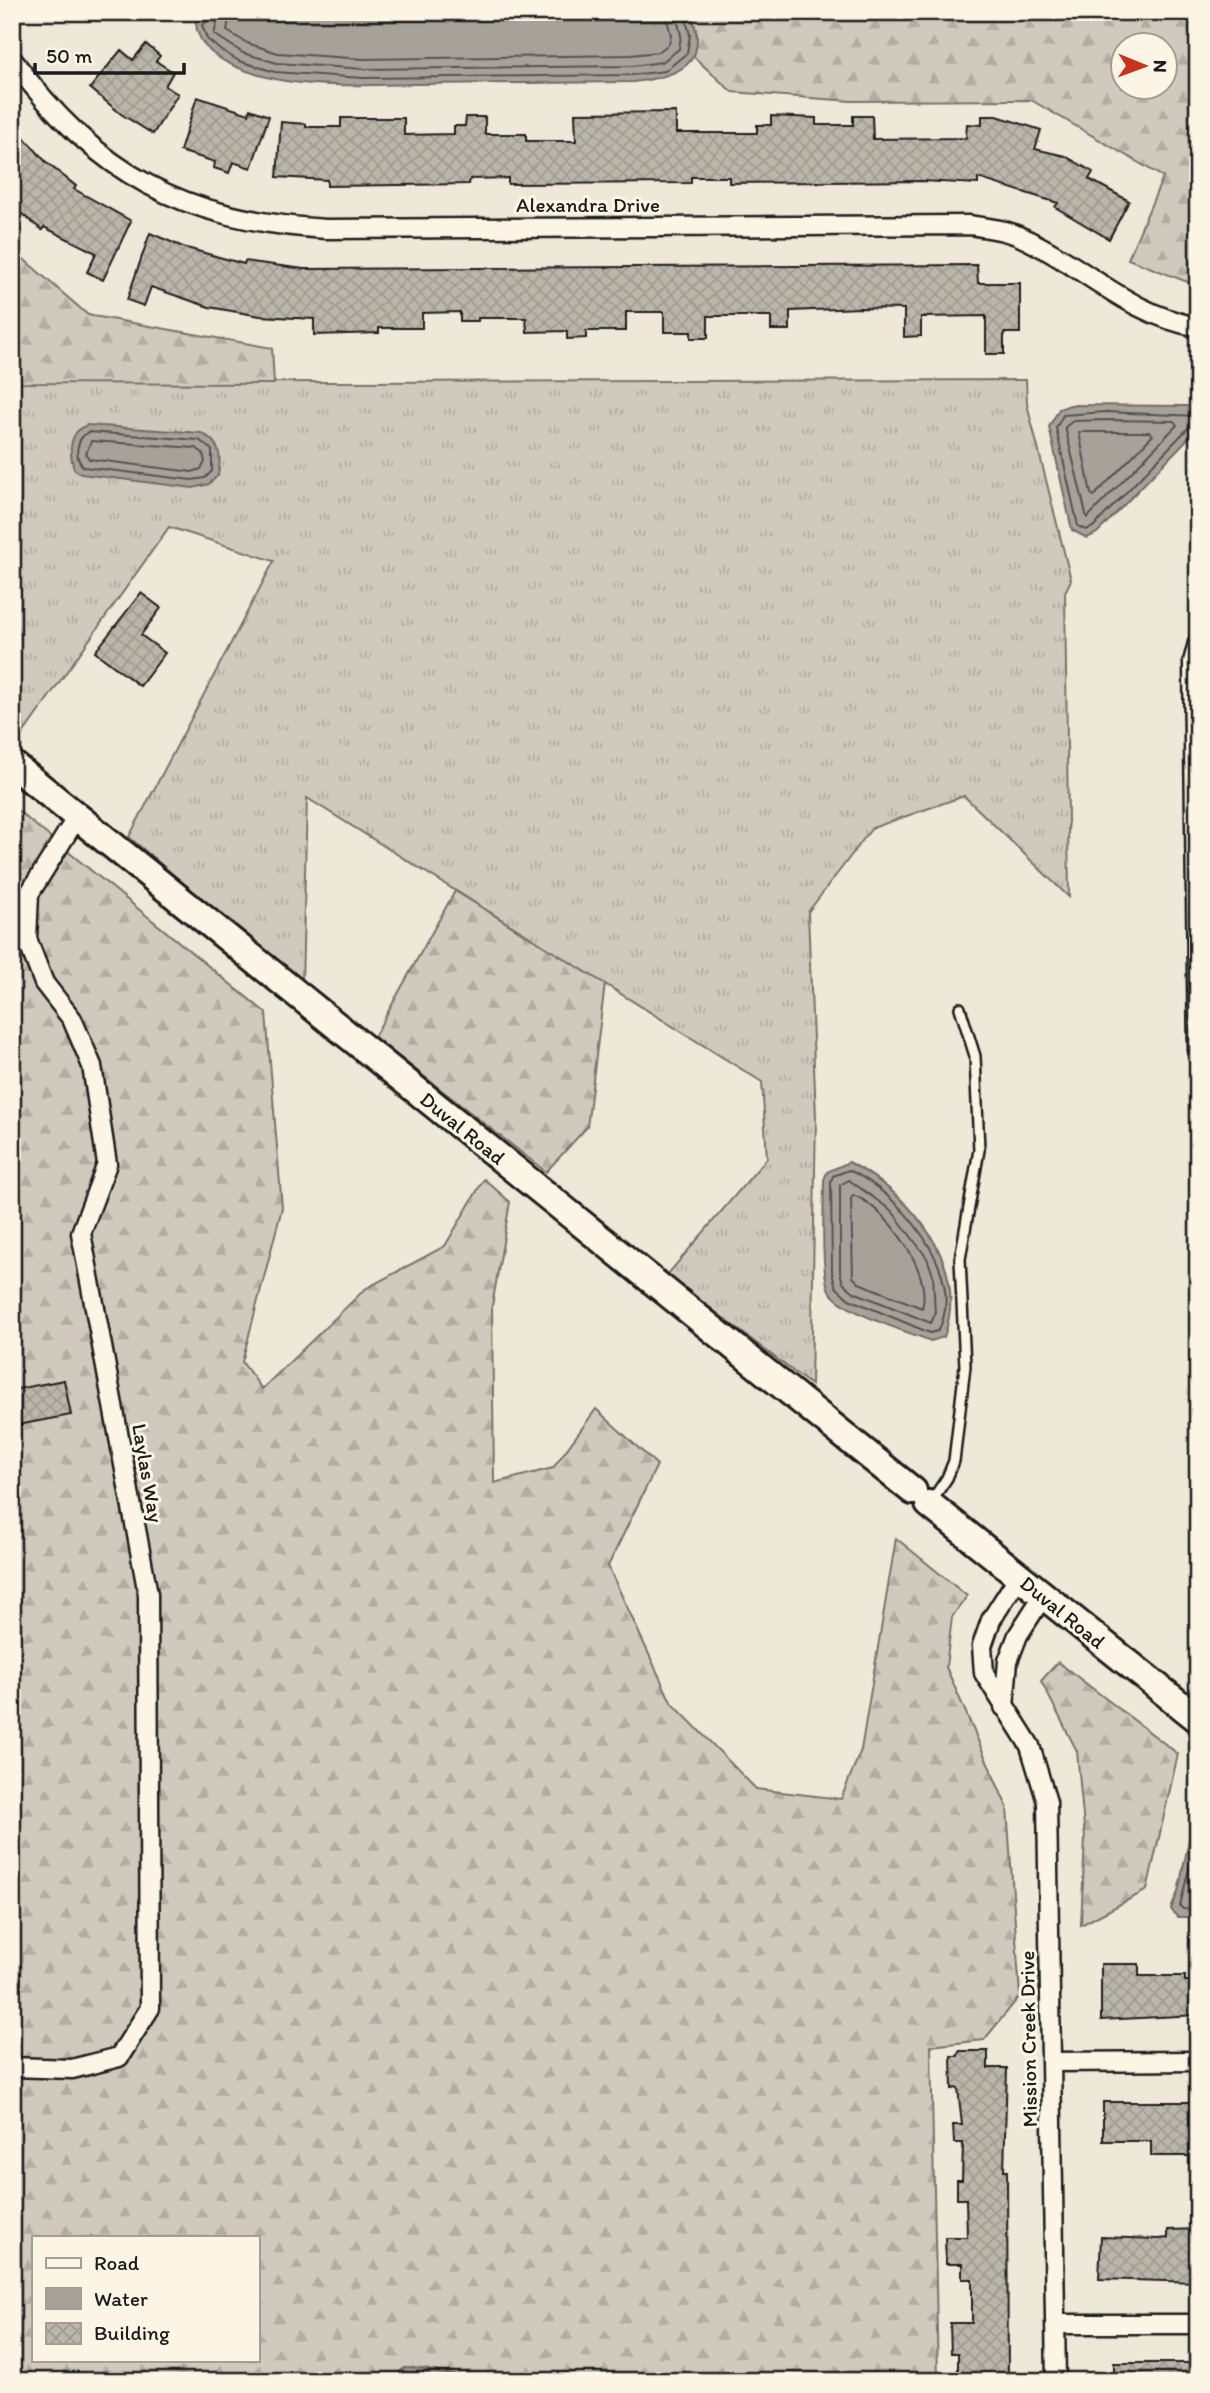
<svg xmlns="http://www.w3.org/2000/svg" width="1210" height="2393" viewBox="0 0 1210 2393" font-family="Itim,sans-serif">
<defs>
<pattern id="grass-tufts" width="24" height="20" patternUnits="userSpaceOnUse" patternTransform="scale(1.75)"><rect width="24" height="20" fill="#cfcabd"/><path d="M3 7l-1-3M5 7V3M7 7l1-3M15 17l-1-3M17 17v-4M19 17l1-3" fill="none" stroke="#b1ada2"/></pattern>
<pattern id="forest-firs" width="22" height="20" patternUnits="userSpaceOnUse" patternTransform="scale(1.75)"><rect width="22" height="20" fill="#cfcabd"/><path d="M5 1l3.5 6h-7zM16 11l3.5 6h-7z" fill="#b1ada2"/></pattern>
<pattern id="building-cross-hatch" width="8" height="8" patternUnits="userSpaceOnUse" patternTransform="scale(1.75)"><rect width="8" height="8" fill="#bab6aa"/><path d="M0 0l8 8M0 8l8-8" fill="none" stroke="#9f9c92"/></pattern>
</defs>
<rect width="100%" height="100%" fill="#eee8d9"/>
<filter id="ink" filterUnits="userSpaceOnUse"><feTurbulence type="fractalNoise" baseFrequency=".0143" numOctaves="2"/><feDisplacementMap in="SourceGraphic" scale="14" xChannelSelector="R" yChannelSelector="G"/><feConvolveMatrix kernelMatrix="1 2 1 2 8 2 1 2 1" color-interpolation-filters="sRGB"/></filter>
<g filter="url(#ink)">
<path fill="url(#grass-tufts)" stroke="#76736c" stroke-width="2" d="M1026,380L1027,404L1071,580L1065,592L1069,897L964,796L872,828L808,912L816,1117L811,1385L667,1275L767,1158L762,1082L307,798L302,984L129,837L274,561L169,527L15,745L12,742V383Z"/>
<path fill="url(#forest-firs)" stroke="#76736c" stroke-width="2" fill-rule="evenodd" d="M690,12H1198V286L1128,259L1163,177L1031,100L851,101L732,92L694,57L697,35ZM1122,46H1164V88H1122Z
M12,249L88,315L272,348L274,384L12,383Z
M12,806L266,1013L282,1208L242,1362L262,1389L365,1289L445,1246L484,1179L510,1202L492,1306L494,1483L553,1468L596,1409L657,1465L608,1566L671,1702L756,1789L841,1799L861,1750L896,1538L967,1596L952,1617L946,1667L1007,1807L1020,1996L984,2040L931,2046L938,2381H480L423,2369L405,2368L387,2381H12ZM33,2237H257V2360H33Z
M455,891L605,984L587,1127L546,1172L374,1037Z
M1058,1662L1178,1754L1147,1890L1081,1925L1085,1838L1077,1751L1041,1681Z"/>
<path fill="#a7a299" stroke="#6f6c67" stroke-width="2" d="M214,12H690C713,65 676,77 633,82C560,82 487,83 415,84C372,85 312,88 271,78C241,71 194,56 196,18Z
M1070,405L1187,406L1198,410V428L1097,533L1087,538L1072,530L1049,427L1059,409Z
M87,425L201,433C220,442 222,455 218,475L209,484L193,488L81,474L74,469C69,453 68,432 87,425Z
M849,1162C911,1196 970,1262 944,1337L931,1341C906,1331 844,1313 830,1292C820,1276 824,1202 824,1180L827,1172Z
M1198,1798V1917H1177L1171,1909L1178,1892Z
M405,2368L423,2369L479,2381H387Z"/>
<g fill="none" stroke-linecap="round" stroke-linejoin="round">
<path stroke="#54524e" stroke-width="2" d="M211,12L210,19L202,25L207,39L219,49L239,61L275,72L363,78L632,75L665,71L687,53L690,35L684,12
M220,12L214,34L243,53L277,63L364,69L632,66L662,62L679,49L681,35L675,12
M230,12L227,31L247,43L278,53L364,59L631,55L658,52L669,44L671,35L665,12
M1198,416L1105,412L1063,415L1056,428L1078,526L1086,530L1093,527L1190,426L1198,423
M1105,420L1174,421L1177,425L1087,518L1065,427L1073,421Z
M89,432L199,440L212,450V471L205,478L192,480L84,467C73,458 76,438 89,432Z
M1079,432H1149L1153,435L1094,496L1091,494Z
M91,441L196,448L203,453L205,462L201,469L192,472L89,459L86,454Z
M849,1170C899,1193 969,1274 938,1331L930,1333L849,1299L836,1287L832,1273L831,1181L833,1176Z
M849,1180L892,1211L927,1258L933,1275L935,1314L931,1323L854,1292L843,1283L840,1272V1185Z
M853,1195C886,1207 933,1272 922,1308L859,1283L853,1277L851,1199Z
M1198,1830L1180,1906L1183,1909L1198,1910"/>
</g>
<path fill="url(#building-cross-hatch)" stroke="#1c1c1c" stroke-width="2" d="M146,44L160,56L156,61L173,72L165,86L178,94L153,134L121,114L90,88L121,50L133,60Z
M197,97L249,114L250,109L269,116L251,168L233,162L229,173L214,168L215,162L180,151Z
M676,112V133H757V125H771V116L816,118V125H853V116H872L873,139L966,138L967,124L982,125V116H997L1041,130L1035,149L1065,156L1093,172L1089,179L1129,201L1109,239L1055,207L1058,203L978,178V184L922,181L729,183V177H691V183L508,184V178L470,179L469,184L327,186V180L277,177L281,122L306,124V127H341V118H404V135L454,134V126H465L466,117H485V134H526V141H576L575,113Z
M12,124L47,163L76,186L74,189L131,221L103,280L87,272L96,253L44,227L42,230L13,207Z
M150,233L183,247L244,264L245,261L304,269L977,265L978,283H1020V333H1004V354H986V316L921,317V336L904,337V309L860,308L790,311V330H771V316H708V338H691V332H664V312H626V331H586V338L567,339V331L527,332L526,318H478V321H460V312L422,313V328H379V333L314,335V319L260,316L209,307L151,287L144,306L127,300Z
M141,593L161,608L141,635L165,653L140,686L95,652Z
M64,1380L71,1415L12,1426V1390Z
M1101,1964H1139V1976H1185V1981H1198V2015L1101,2020Z
M959,2051H988V2068H1007L1004,2171H1007L1008,2381H958V2353H951L950,2323H972V2279H962V2264H946L945,2237H967L966,2199H957V2180H962L963,2143H954L953,2125H962L958,2088L952,2089L951,2056H958Z
M1103,2102H1198V2156H1151V2141H1103Z
M1198,2229V2282L1099,2279L1101,2237L1158,2239L1168,2238V2230Z
M1114,2363H1198V2381H1114Z"/>
<g fill="none" stroke-linecap="round" stroke-linejoin="round">
<defs>
<path id="service" d="M930,1503L947,1478L954,1461L965,1366L960,1259L979,1150L975,1056L960,1008"/>
<path id="minor" d="M12,59C97,175 183,220 326,229L969,225C986,228 1005,229 1021,237C1084,265 1126,314 1198,327
M1198,643L1193,662L1198,1055
M1019,1576L991,1620L982,1646L984,1673L1030,1746L1047,1802L1056,2381
M1004,1707L1008,1661L1018,1635L1043,1596
M1051,2062L1198,2061
M12,2067L72,2069L119,2057L150,2008L148,1594L81,1233L107,1164L92,1066L72,1019L44,983L27,939L29,894L77,817
M1055,2324H1198"/>
<path id="primary" d="M12,764L913,1491
M929,1504L1198,1719"/>
</defs>
<use href="#service" stroke="#1c1c1c" stroke-width="14"/>
<use href="#minor" stroke="#1c1c1c" stroke-width="23"/>
<use href="#primary" stroke="#1c1c1c" stroke-width="32"/>
<use href="#service" stroke="#fcf5e5" stroke-width="9"/>
<use href="#minor" stroke="#fcf5e5" stroke-width="18"/>
<use href="#primary" stroke="#fcf5e5" stroke-width="26"/>
</g>
</g>
<g text-anchor="middle" dominant-baseline="central" stroke-width="6" stroke-linejoin="round" paint-order="stroke">
<g font-size="21" fill="#1c1c1c" stroke="#fcf5e5">
<text x="588" y="204">Alexandra Drive</text>
<text transform="translate(463 1128) rotate(39)">Duval Road</text>
<text transform="translate(148 1473) rotate(80)">Laylas Way</text>
<text transform="translate(1063 1612) rotate(39)">Duval Road</text>
<text transform="translate(1028 2039) rotate(-91)">Mission Creek Drive</text>
</g>
</g>
<rect width="1210" height="2393" fill="none" stroke="#fcf5e5" stroke-width="42"/>
<rect x="21" y="21" width="1168" height="2351" fill="none" stroke="#1c1c1c" stroke-width="2.5" filter="url(#ink)"/>
<rect x="32" y="2236" width="228" height="126" fill="#fcf5e5" stroke="#a29e95" stroke-width="2"/>
<rect x="46" y="2258" width="35" height="10" fill="#fcf5e5" stroke="#a29e95" stroke-width="2"/>
<text x="94" y="2270" font-size="21" fill="#1c1c1c">Road</text>
<rect x="46" y="2288" width="35" height="21" fill="#a7a299" stroke="#a29e95" stroke-width="2"/>
<text x="94" y="2306" font-size="21" fill="#1c1c1c">Water</text>
<rect x="46" y="2323" width="35" height="21" fill="url(#building-cross-hatch)" stroke="#a29e95" stroke-width="2"/>
<text x="94" y="2340" font-size="21" fill="#1c1c1c">Building</text>
<g transform="translate(1144 66) rotate(91)"><circle r="33" fill="#fcf5e5" stroke="#a29e95" stroke-width="2"/>
<path d="M0-5L12 26L0 18L-12 26Z" fill="#c8321e"/>
<text y="-10" font-size="19" font-weight="bold" text-anchor="middle" fill="#1c1c1c">N</text>
</g>
<path d="M35 63v10h149v-10" fill="none" stroke="#1c1c1c" stroke-width="3.5"/>
<text x="46" y="63" font-size="21" fill="#1c1c1c" stroke="#fcf5e5" stroke-width="5" paint-order="stroke">50 m</text>
</svg>
